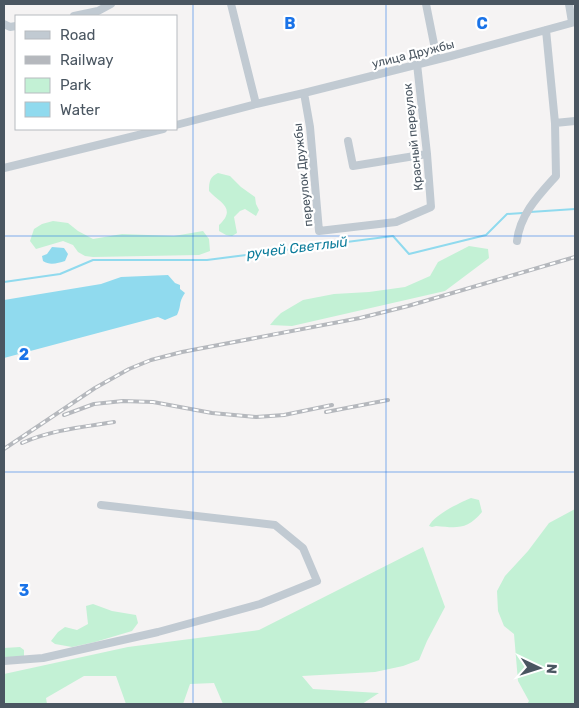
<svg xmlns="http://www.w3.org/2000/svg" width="579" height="708" viewBox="0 0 579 708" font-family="Rubik,sans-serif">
<rect width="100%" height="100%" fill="#f5f3f3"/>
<path fill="#c3f1d5" d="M218,173L230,176L241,187L255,197L256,204L259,210L256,216L245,209L240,211L234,217L237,233L232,236L226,235L219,231V225C237,208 220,203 209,191C209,181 210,177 218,173Z
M53,221L68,223L78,231L93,239L122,234L174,236L203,231L209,239L210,251L199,255L93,257L85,256L78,252L73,245L63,241L36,249L30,241L34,229L42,224Z
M469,246L488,249L489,258L445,291L292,326L270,325L275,319L281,313L303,300L334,294L369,292L405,287L430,276L438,262Z
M471,498L479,500L482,512C467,530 457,528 436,526L432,527L429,526C434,515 459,503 471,498Z
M575,509V704H527L529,701L518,681L514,634L504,626L498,611L497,591L505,576L528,551L549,523Z
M423,547L445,607L427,641L419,660L403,666L375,672L302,676L313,689L379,693L362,704H223L214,683L190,684L183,704H126L116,676H84L46,698L47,704H4V674L128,647L259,630Z
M93,604L112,611L136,615L138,623L132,631L95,642L72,647L55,644L51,641L58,632L65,627L77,630L88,624L86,606Z
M20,647L24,650V657L4,658V648Z"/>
<path fill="#90daee" d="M52,247L64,248L68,254L65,261C58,263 50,266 43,261L42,256L47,254Z
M168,275L175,283L180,285V289L185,293C178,303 182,305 177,315L165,320L158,317L4,358V300L101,284L121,277Z"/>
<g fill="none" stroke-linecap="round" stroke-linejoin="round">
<path stroke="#90daee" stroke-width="2" d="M530,212L575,209
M4,282L60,274L93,260H207L393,236L409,254L486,235L507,214L523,213"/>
<path stroke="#c1cad2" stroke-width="8" d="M231,4L256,104
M426,4L437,59
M569,4L572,22
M74,16L98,11L111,4
M4,24L10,27L16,26
M304,93L310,127L319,231L396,222L431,207L427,154L417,64
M555,123L575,121
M176,125L256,104L304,93L451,56L575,22
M348,141L353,166L427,154
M4,168L163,129
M517,241C520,214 539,195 556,176L555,123L546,30
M4,661L43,658L158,632L260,604L317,581L303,548L275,525L101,505"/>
<defs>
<path id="rail" d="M326,412L388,400
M64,415L94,404L123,401L153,402L212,413L256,417L284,415L332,405
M22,443C51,430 83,427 114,422
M4,449L95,388L129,369L151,360L182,352L360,318L408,306L575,257"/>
</defs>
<use href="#rail" stroke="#b5b8bd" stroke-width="4"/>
<use href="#rail" stroke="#fff" stroke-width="2" stroke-dasharray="5.5" stroke-linecap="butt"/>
</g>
<path fill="none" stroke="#1a73e8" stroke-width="1" stroke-opacity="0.55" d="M193,4V704M386,4V704M4,236H575M4,472H575"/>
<g text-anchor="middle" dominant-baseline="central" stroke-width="4.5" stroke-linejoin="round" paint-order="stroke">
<g font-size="12" fill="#4a5661" stroke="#fff">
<text transform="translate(413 54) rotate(-14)">улица Дружбы</text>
<text transform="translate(413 137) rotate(-96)">Красный переулок</text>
<text transform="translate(303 175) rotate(-96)">переулок Дружбы</text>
</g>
<g font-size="14" font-style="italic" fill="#0c7c9b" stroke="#fff">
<text transform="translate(297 248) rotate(-7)">ручей Светлый</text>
</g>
</g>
<g font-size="16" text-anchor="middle" font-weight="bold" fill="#1a73e8" stroke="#fff" stroke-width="4.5" stroke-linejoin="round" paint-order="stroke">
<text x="290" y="29">B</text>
<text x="482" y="29">C</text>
<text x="24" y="360">2</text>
<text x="24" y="596">3</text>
</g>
<rect width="579" height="708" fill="none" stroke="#4a5661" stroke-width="10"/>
<rect x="15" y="15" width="162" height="115" fill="#ffffff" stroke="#b7bbc0"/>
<rect x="25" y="31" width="25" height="8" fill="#c1cad2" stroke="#b7bbc0"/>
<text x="60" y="40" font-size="15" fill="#4a5661">Road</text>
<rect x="25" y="56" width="25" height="8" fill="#b5b8bd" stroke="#b7bbc0"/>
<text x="60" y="65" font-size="15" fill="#4a5661">Railway</text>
<rect x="25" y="78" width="25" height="15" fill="#c3f1d5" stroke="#b7bbc0"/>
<text x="60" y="90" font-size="15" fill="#4a5661">Park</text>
<rect x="25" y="102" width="25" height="15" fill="#90daee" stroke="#b7bbc0"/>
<text x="60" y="115" font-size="15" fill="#4a5661">Water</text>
<g transform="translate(539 668) rotate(94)" stroke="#ffffff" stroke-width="4" paint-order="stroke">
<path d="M0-4L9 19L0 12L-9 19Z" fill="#4a5661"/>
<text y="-8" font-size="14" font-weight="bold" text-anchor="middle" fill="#4a5661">N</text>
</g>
</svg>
